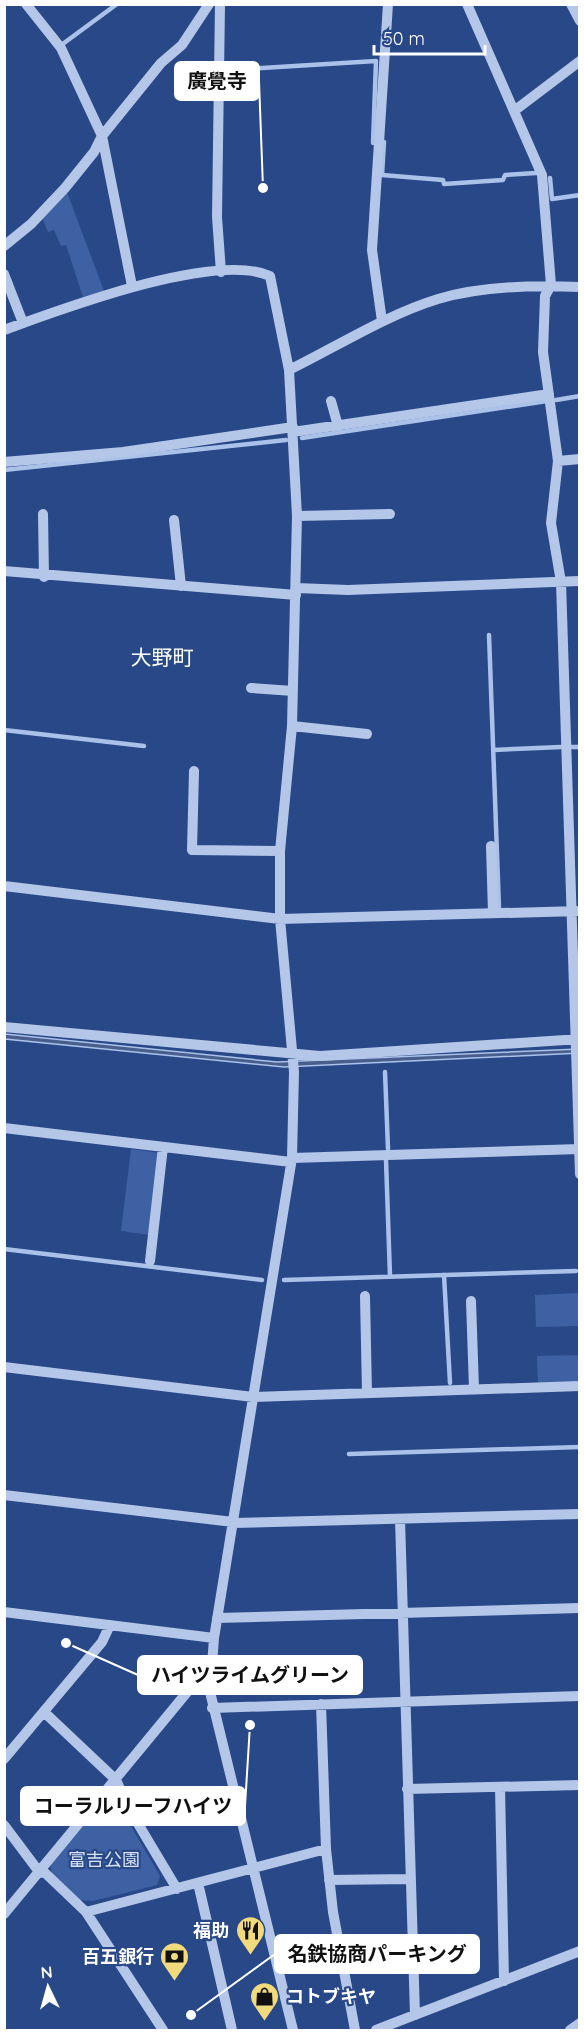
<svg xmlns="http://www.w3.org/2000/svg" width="584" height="2035" viewBox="0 0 584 2035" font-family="Quicksand,'Noto Sans JP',sans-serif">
<rect width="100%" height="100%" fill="#294888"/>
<path fill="#3e61a4" d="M67,192L104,291L83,297L66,245L61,246L54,230L48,232L42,217Z
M131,1149L160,1153L150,1235L121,1231Z
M578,1293L579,1326L536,1327L535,1295Z
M579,1355V1382L538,1384L537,1356Z
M107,1799H115L160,1876L157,1885L93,1901L80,1900L52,1874L50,1864Z"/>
<path fill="#485e8c" stroke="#aac1e9" stroke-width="1.5" d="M5,1034L277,1062L579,1049L580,1053L284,1067L5,1039Z"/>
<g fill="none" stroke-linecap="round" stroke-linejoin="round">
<path stroke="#aac1e9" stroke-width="4.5" d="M64,43L117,4
M228,70L376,61L373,143
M384,142L382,175L443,180L444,184L503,180L505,175L536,173
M550,178L552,199L580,195
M556,400L580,396
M302,438L547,401
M4,470L286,440
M489,635L499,908
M4,730L144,746
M571,747H580
M493,750L561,747
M385,1072L388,1149
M386,1160L390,1276
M4,1249L262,1280
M444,1275L450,1383
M284,1280L576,1271
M349,1454L580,1447"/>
<path stroke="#b5c7e8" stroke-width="10" d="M26,4L61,48L102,136L132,286
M220,4L217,217L221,272
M467,4L542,175L551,285L545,296L543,352L558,461L551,523L561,582L580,1174
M571,4L580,21
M514,111L580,61
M4,246L31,224L65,188L94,152L102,136L161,63L182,45L209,4
M4,274L23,323
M382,321L372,250L388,4
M4,330C62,309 215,251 270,276L289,370L297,516L292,726L280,851V919L294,1072L292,1158L214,1638L210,1692L293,2030
M289,370C338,346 386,315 438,299C481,286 535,285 580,287
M331,401L338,426
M293,432L549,394
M558,461L580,459
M4,462L123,452L293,427
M43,514L44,577
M297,516L390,514
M174,520L181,586
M4,571L296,595
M296,588L348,590L580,581
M251,688L293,691
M292,726L367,734
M194,771L192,850L280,851
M491,846L493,913
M4,886L280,919L580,911
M4,1027L320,1056L580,1039
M4,1128L291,1162
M292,1158L580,1149
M150,1261L163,1147
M365,1296L367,1393
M471,1301L474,1389
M4,1367L253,1397L580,1386
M4,1495L233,1522
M400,1519L415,2015
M233,1523L580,1514
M4,1612L214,1638
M217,1618L580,1608
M321,1704L326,1849L333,1912L355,2030
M212,1708L580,1696
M44,1712L116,1780L131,1812L177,1889
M4,1759L102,1642L110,1625
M500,1787L504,1981
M407,1789L580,1785
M4,1825L40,1873
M42,1870L86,1912L163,2030
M329,1880L409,1879
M198,1883L232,2030
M86,1912L326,1849
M4,1914L212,1662
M376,2030L580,1951
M570,2030L580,2023"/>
</g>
<defs>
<symbol id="restaurant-pin" viewBox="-11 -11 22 30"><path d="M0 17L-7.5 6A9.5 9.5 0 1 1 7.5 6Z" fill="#f0da7c" stroke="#294888"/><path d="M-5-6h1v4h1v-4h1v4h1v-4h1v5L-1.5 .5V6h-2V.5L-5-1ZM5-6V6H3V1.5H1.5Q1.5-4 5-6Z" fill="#111"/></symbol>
<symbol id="bank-pin" viewBox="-11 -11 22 30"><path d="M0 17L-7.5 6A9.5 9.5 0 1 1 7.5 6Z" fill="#f0da7c" stroke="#294888"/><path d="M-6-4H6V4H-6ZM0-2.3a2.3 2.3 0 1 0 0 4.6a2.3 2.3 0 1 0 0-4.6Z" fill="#111"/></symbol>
<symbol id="shop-pin" viewBox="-11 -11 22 30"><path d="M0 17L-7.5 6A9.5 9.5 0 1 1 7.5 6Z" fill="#f0da7c" stroke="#294888"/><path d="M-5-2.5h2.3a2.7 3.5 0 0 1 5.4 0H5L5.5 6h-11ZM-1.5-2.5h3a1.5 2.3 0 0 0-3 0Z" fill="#111"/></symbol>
</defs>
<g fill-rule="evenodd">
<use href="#restaurant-pin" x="234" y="1914" width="33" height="45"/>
<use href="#bank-pin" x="158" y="1940" width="33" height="45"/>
<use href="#shop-pin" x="248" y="1980" width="33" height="45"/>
</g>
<g text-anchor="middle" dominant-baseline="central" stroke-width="4.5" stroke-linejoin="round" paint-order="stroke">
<g font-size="18" fill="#d9e3f7" stroke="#294888">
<text x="104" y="1859">富吉公園</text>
</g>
<g font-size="18" font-weight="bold" fill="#fff" stroke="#294888" text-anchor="end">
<text x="229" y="1930">福助</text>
<text x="154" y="1956">百五銀行</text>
<text x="286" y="1996" text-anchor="start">コトブキヤ</text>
</g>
<g font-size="21" fill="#fff" stroke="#294888">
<text x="162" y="657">大野町</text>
</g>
</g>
<path fill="none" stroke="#fff" stroke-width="2" d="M263 188L259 81M66 1643L138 1675M250 1725L245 1806M191 2015L275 1954"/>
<g fill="#fff" stroke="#294888" stroke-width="2">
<circle cx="263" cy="188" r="6"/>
<circle cx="66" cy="1643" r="6"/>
<circle cx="250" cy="1725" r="6"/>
<circle cx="191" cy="2015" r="6"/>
</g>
<g fill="#fff" stroke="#fff" stroke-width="2">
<rect x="175" y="62" width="84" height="38" rx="6"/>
<rect x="138" y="1656" width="224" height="38" rx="6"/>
<rect x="21" y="1787" width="224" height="38" rx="6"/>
<rect x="275" y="1935" width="204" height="38" rx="6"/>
</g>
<g font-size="20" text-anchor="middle" font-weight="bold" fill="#111">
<text x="217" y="88">廣覺寺</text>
<text x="250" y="1682">ハイツライムグリーン</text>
<text x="133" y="1813">コーラルリーフハイツ</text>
<text x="377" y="1961">名鉄協商パーキング</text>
</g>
<rect width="584" height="2035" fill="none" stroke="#ffffff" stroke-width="12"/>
<g transform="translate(48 1987) rotate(355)" stroke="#294888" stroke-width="4.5" paint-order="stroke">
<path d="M0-4.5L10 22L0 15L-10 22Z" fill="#ffffff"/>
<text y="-9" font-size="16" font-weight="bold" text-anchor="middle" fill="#ffffff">N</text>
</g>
<path d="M374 45v9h111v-9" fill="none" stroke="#ffffff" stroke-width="3"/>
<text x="383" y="45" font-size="18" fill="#ffffff" stroke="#294888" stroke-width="4.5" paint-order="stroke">50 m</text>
</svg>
